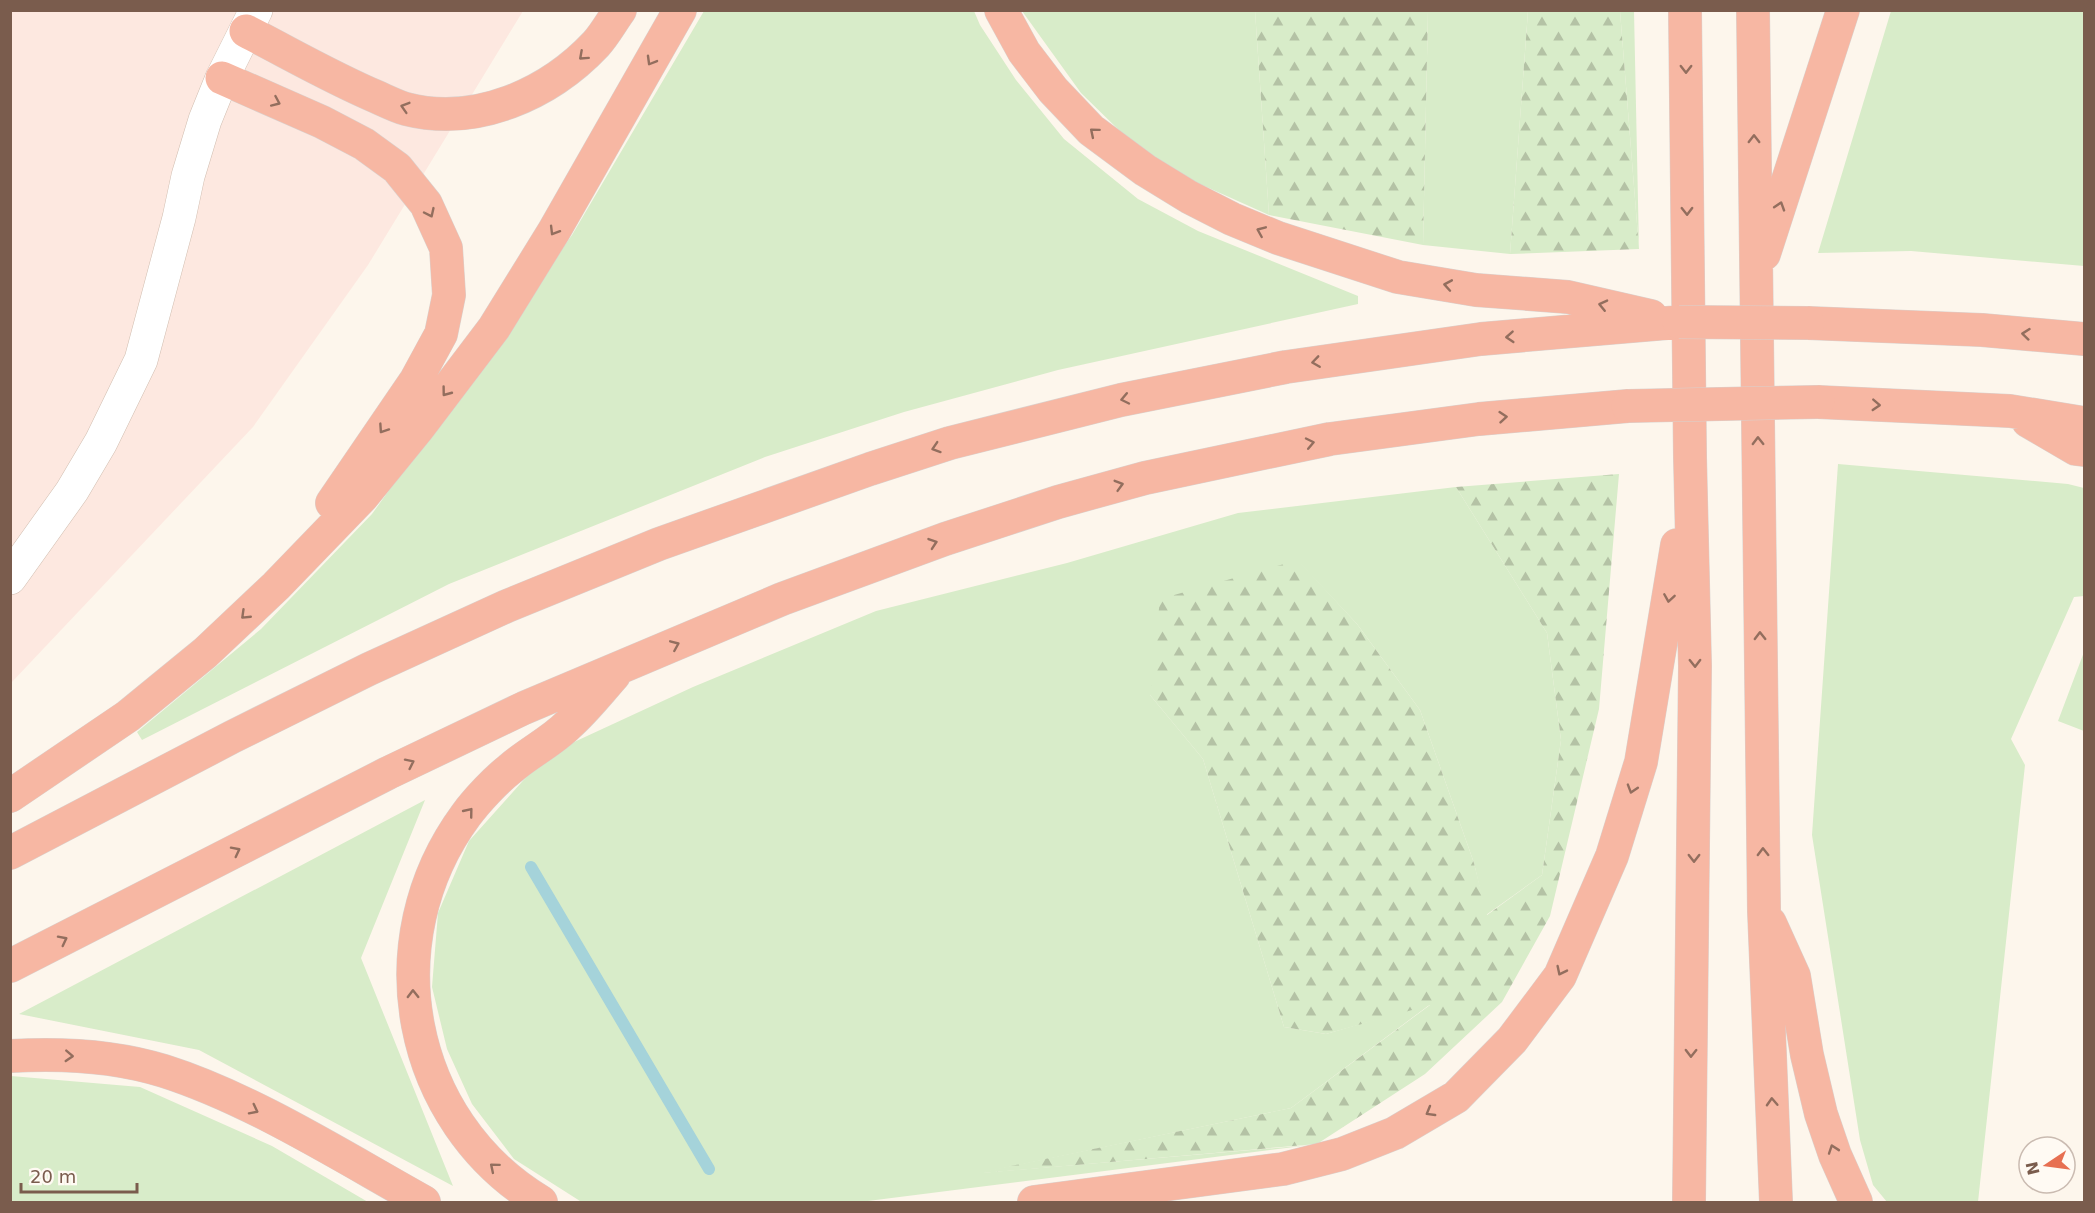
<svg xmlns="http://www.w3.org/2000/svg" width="2095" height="1213" viewBox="0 0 2095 1213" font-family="'DejaVu Sans',sans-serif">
<defs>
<pattern id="forest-firs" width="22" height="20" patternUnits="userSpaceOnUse" patternTransform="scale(1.5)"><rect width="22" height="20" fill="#d8ecc9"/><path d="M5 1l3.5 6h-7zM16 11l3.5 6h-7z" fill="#b4c2a5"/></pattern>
</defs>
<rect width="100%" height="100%" fill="#fdf6ec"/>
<path fill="#fde8e0" d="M11,11H523L368,265L253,427L11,683Z"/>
<path fill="#d8ecc9" d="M704,11H974L980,25L1016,80L1064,139L1138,199L1198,231L1358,296V304L1058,370L904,412L765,457L449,584L142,740L137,732L261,629L372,514L572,235Z
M1022,11H1255L1269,215L1171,171L1126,137L1081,93Z
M1428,11H1528L1510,254L1423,245Z
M1620,11H1634L1639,249Z
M1891,11H2084V266L1911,251L1818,253Z
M1838,464L2068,484L2084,488V596L2074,597L2011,739L2025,765L1978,1202H1887L1873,1185L1860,1140L1812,835Z
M1456,487L1547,633L1561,740L1542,875L1486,915L1474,863L1420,710L1357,624L1298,561L1150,695L1203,759L1284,1027L1326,1034L1432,1003L1291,1108L980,1173L1310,1145L860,1202H585L580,1201L514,1159L472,1104L447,1049L432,987L438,913L469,841L546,755L693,687L876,611L1067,563L1238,513Z
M2084,652V731L2058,721Z
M425,800L361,958L453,1186L199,1050L19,1014Z
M11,1076L140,1087L272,1146L368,1202H11Z"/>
<path fill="url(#forest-firs)" d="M1255,11H1428L1423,245L1269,215Z
M1528,11H1620L1639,249L1510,254Z
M1619,474L1599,709L1550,916L1502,1002L1425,1074L1317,1144L972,1174L1291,1108L1430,1005L1326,1034L1284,1027L1203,759L1150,695L1160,599L1298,560L1357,624L1420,710L1474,863L1487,915L1542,875L1561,740L1547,633L1456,487Z"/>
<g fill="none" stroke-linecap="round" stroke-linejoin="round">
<path stroke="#a5d3da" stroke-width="12" d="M531,867L709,1169"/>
<defs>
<path id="street" d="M10,578L72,491L101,442L141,360L179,218L188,176L205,120L222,78L256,10"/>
<path id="highway" d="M1001,10L1024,52L1053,90L1091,130L1145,170L1189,197L1232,219L1278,238L1398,277L1476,290L1568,297L1651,316
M1685,10L1690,457L1695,666L1689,1202
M1753,10L1764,911L1776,1202
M246,31C289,53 332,78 377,97C386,101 396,106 406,109C476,127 549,94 596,44C605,34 612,21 620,10
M222,78L322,122L364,144L397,168L426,204L446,248L449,295L441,334L416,380L332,503
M1764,254L1843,10
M1808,323L1982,330L2084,339
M1818,402L2010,411L2084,423
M2028,421L2076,449L2084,450
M10,796L128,716L205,653L276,586L362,497L419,427L494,328L554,231L680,10
M10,853L232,737L369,669L507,606L659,544L870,469L950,443L1121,400L1286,367L1481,339L1679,322
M1770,923L1794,976L1807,1055L1821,1114L1835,1155L1856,1202
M10,966L388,773L524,708L782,599L945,539L1058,502L1145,478L1330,439L1479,419L1628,406
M10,1056C61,1053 116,1056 164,1071C252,1099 343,1157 424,1202
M541,1202C406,1121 373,941 466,815C477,800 496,780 510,769C528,753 551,742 568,725C585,710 599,692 614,675
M1034,1202L1283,1169L1342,1154L1395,1133L1456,1097L1512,1040L1560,976L1612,856L1641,762L1677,545"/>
</defs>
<use href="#street" stroke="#d1beb0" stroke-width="34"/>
<use href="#highway" stroke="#dad1cd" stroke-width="34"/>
<use href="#street" stroke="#fff" stroke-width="33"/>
<use href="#highway" stroke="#f7b7a3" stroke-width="33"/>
<defs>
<path id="highway-bridge" d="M1679,322L1808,323
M1628,406L1818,402"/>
</defs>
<use href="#highway-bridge" stroke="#dad1cd" stroke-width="34" stroke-linecap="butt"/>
<use href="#highway-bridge" stroke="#f7b7a3" stroke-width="33"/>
</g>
<defs><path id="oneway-chevron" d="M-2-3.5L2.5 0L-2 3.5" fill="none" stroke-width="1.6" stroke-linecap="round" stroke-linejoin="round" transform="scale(1.5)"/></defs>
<g stroke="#936e5e">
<use href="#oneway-chevron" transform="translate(583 56) rotate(138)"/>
<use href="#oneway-chevron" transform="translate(651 61) rotate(120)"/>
<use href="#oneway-chevron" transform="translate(1686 69) rotate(90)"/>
<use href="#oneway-chevron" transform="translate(276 102) rotate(24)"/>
<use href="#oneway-chevron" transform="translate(405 107) rotate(-163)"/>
<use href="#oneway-chevron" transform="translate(1094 132) rotate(-140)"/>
<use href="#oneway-chevron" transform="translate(1754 139) rotate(-90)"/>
<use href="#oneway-chevron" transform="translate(1780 206) rotate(-72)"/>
<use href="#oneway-chevron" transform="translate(1687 211) rotate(89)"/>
<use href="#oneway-chevron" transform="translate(430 213) rotate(65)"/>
<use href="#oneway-chevron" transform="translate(554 231) rotate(121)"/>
<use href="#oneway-chevron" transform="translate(1261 231) rotate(-157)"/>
<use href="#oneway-chevron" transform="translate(1448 285) rotate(-170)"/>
<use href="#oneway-chevron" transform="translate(1603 305) rotate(-167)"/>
<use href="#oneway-chevron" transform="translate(2026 334) rotate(-174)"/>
<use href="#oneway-chevron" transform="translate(1510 337) rotate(176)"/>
<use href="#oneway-chevron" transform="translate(1316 362) rotate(172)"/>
<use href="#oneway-chevron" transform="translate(446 392) rotate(127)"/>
<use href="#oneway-chevron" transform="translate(1125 399) rotate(168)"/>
<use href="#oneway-chevron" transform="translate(1876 405) rotate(3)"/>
<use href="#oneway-chevron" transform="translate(1503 417) rotate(-5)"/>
<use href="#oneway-chevron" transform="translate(383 429) rotate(124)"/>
<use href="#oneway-chevron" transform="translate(1758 441) rotate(-91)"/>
<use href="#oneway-chevron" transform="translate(1310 443) rotate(-12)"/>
<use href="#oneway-chevron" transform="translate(936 448) rotate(162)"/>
<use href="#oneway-chevron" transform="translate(1119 485) rotate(-16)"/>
<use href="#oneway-chevron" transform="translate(933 543) rotate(-19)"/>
<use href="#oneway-chevron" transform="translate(1669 598) rotate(99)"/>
<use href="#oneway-chevron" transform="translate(245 615) rotate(136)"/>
<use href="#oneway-chevron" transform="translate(1760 636) rotate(-91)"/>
<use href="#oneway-chevron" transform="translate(675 645) rotate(-23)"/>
<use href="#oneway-chevron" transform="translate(1695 663) rotate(89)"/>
<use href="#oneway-chevron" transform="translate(410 763) rotate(-26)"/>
<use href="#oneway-chevron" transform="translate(1632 789) rotate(107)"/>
<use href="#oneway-chevron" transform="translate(469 812) rotate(-51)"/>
<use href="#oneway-chevron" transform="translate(236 851) rotate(-27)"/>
<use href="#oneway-chevron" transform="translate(1763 852) rotate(-91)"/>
<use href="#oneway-chevron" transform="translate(1694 858) rotate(90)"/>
<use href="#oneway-chevron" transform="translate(63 940) rotate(-27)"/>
<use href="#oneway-chevron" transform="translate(1561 971) rotate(116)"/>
<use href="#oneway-chevron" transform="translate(413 994) rotate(-91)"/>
<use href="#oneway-chevron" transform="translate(1691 1053) rotate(91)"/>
<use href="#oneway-chevron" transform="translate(69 1056) rotate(3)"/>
<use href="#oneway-chevron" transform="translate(1772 1102) rotate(-93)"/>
<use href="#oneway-chevron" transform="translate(254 1110) rotate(27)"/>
<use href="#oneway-chevron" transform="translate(1430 1112) rotate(150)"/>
<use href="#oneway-chevron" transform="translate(1833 1149) rotate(-109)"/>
<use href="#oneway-chevron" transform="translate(494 1167) rotate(-140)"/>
</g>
<rect width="2095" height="1213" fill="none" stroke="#7a5c4d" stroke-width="24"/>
<g transform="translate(2047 1165) rotate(257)"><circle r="28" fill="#fffaf3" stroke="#cabbb1" stroke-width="1.5"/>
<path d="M0-4.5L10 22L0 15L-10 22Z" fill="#e76f51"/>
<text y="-9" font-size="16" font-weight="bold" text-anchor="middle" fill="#7a5c4d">N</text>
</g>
<path d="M21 1183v9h116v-9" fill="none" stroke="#7a5c4d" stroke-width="3"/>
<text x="30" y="1183" font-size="18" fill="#7a5c4d" stroke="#fffaf3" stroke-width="4.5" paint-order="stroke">20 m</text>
</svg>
